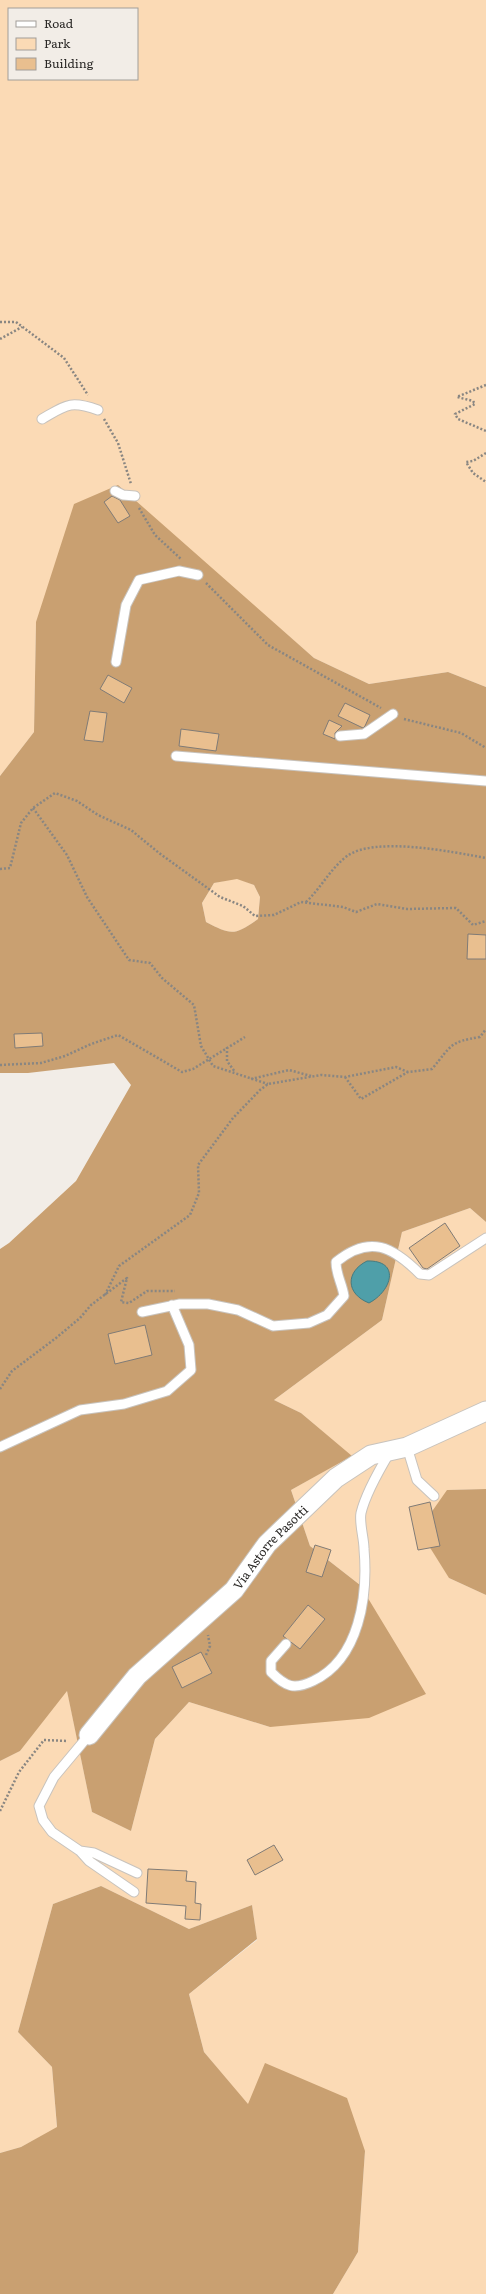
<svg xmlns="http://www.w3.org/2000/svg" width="486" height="2294" viewBox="0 0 486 2294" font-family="Literata,serif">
<rect width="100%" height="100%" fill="#f2ede7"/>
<path fill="#fbdab5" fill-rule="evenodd" d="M0,0H486V687L448,672L369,684L314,658L247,600L36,622L34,732L0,776ZM9,9H137V79H9Z
M237,878L254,885L260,897L258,919C234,936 231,935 206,922L202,903L214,883Z
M470,1208L486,1222V1489L447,1490L449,1578L486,1595V2294H333L358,2252L365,2151L248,2105L204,2052L189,1994L257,1940L252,1905L189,1929L101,1886L53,1904L18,2032L52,2067L57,2128L21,2147L0,2153V1761L20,1751L67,1690L92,1812L131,1831L155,1739L189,1702L270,1727L360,1585L310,1546L291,1490L351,1456L301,1413L274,1400L382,1320L402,1232Z"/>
<path fill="#c9a071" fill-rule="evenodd" d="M118,485L314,658L369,684L448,672L486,687V1222L470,1208L402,1232L382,1320L274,1400L301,1413L352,1456L291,1490L310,1546L360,1585L426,1694L369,1718L270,1727L189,1702L155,1739L131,1831L92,1812L67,1691L20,1751L0,1761V1249L9,1243L76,1181L131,1085L114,1063L28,1073H0V776L34,732L36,622L74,504ZM237,879L254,885L260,897L258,919C234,936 231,935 206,922L202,903L214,883Z
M486,1489V1595L449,1578L419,1530L447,1490Z
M101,1886L189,1929L252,1905L257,1939L189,1994L204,2052L248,2104L265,2063L347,2098L365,2151L358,2252L333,2294H0V2153L21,2147L57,2127L52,2067L18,2032L53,1904Z"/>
<path fill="#4f9fa9" stroke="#447b81" d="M367,1261C401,1260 392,1291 369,1303C346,1294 345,1272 367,1261Z"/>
<path fill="#e9bf8f" stroke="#807b76" d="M112,496L120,500L130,516L118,523L104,502Z
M108,675L132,688L124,703L100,689Z
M345,703L370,715L365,726L363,728L338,716Z
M90,711L107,713L103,742L84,740Z
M329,720L342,726L335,733V739L323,734Z
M181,729L219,734L216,751L179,746Z
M468,934L486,935V959H467Z
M42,1033L43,1046L15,1048L14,1034Z
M445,1223L460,1246L427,1269L423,1268L409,1248Z
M145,1325L152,1355L115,1364L108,1334Z
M430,1502L440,1546L418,1550L409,1507Z
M315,1545L331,1550L322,1577L306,1572Z
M308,1605L325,1619L300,1649L283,1636Z
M201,1652L212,1673L182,1688L172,1667Z
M274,1845L283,1860L255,1875L247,1860Z
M148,1869L187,1871L186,1881L196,1882L195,1903L201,1904L200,1920L185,1919L186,1906L146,1903Z"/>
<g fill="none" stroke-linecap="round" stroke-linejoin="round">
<defs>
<path id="service" d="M42,419C66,405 70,400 98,410
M115,491L123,495L135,496
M116,662L126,605L139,580L179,571L198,575
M340,736L364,734L393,714
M176,756L486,781
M142,1312L180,1304H208L238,1310L273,1326L309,1323L327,1315L344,1296C342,1283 336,1275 336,1262C370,1234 393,1247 420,1274L429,1275L486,1238
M0,1447L80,1410L124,1404L167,1391L191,1370L189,1345L172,1305
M407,1447L417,1480L434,1496
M286,1644L271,1661V1672C286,1687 294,1690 313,1681C360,1659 368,1595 364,1549C364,1538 359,1523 361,1513C365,1496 381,1467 390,1452
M89,1735L54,1777L39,1806L43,1820L52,1832L80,1851L89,1861L134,1892
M80,1851L94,1853L137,1873"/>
<g id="minor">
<path id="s1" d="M89,1735L137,1676L234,1590L267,1544L336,1478L371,1455L407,1447L486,1411"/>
</g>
</defs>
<use href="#service" stroke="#c8c3bd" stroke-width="11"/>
<use href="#minor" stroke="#c8c3bd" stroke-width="21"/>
<path stroke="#898682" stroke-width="2.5" stroke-dasharray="2 2" stroke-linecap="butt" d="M0,322H16L64,358L88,395
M0,339L22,327
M486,385L459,396L457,397L473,401L475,404L455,414L458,419L486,431
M104,419L118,443L131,484
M486,453L473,461L466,462L473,473L486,482
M139,508L155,535L181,559
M206,583L268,645L381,708
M404,719L461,733L486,748
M33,808L67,855L87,897L129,960L150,963L162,978L194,1005L201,1046L213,1066L268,1084
M0,869L10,868L21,823L33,808L55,793L77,801L98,815L131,830L159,853L220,897L243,906L255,916L274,915L301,902L343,907L356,912L377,904L407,909L456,908L473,925L486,921
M306,902C321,888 330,869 347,856C375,836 453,852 486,858
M227,1047V1061L235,1072
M0,1065L41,1063L65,1056L91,1044L118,1035L182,1072L193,1069L245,1037
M345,1077L361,1099L408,1072L432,1069C452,1045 449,1042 480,1037L486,1029
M251,1079L289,1070L311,1076
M105,1295L119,1266L190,1215L199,1193L198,1165L233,1118L260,1090L268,1084L321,1075L345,1077L396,1067L408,1072
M0,1389L12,1371L56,1338L80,1318L91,1305L127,1278L121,1302L129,1303L147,1291H175
M206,1655L210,1646L208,1635
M0,1811L19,1772L44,1740L68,1741"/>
<use href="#service" stroke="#fff" stroke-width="9"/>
<use href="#minor" stroke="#fff" stroke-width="19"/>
</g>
<g text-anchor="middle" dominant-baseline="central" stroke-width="3" stroke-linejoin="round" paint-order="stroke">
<g font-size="12" fill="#292725" stroke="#f2ede7">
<text stroke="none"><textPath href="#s1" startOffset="262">Via Astorre Pasotti</textPath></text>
</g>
</g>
<rect x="8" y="8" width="130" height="72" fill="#f2ede7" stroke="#a29e99"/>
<rect x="16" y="21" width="20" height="6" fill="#ffffff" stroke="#a29e99"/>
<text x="44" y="28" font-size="12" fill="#292725">Road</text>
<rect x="16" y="38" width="20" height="12" fill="#fbdab5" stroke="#a29e99"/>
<text x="44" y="48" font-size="12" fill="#292725">Park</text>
<rect x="16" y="58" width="20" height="12" fill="#e9bf8f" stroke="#a29e99"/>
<text x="44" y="68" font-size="12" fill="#292725">Building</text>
</svg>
